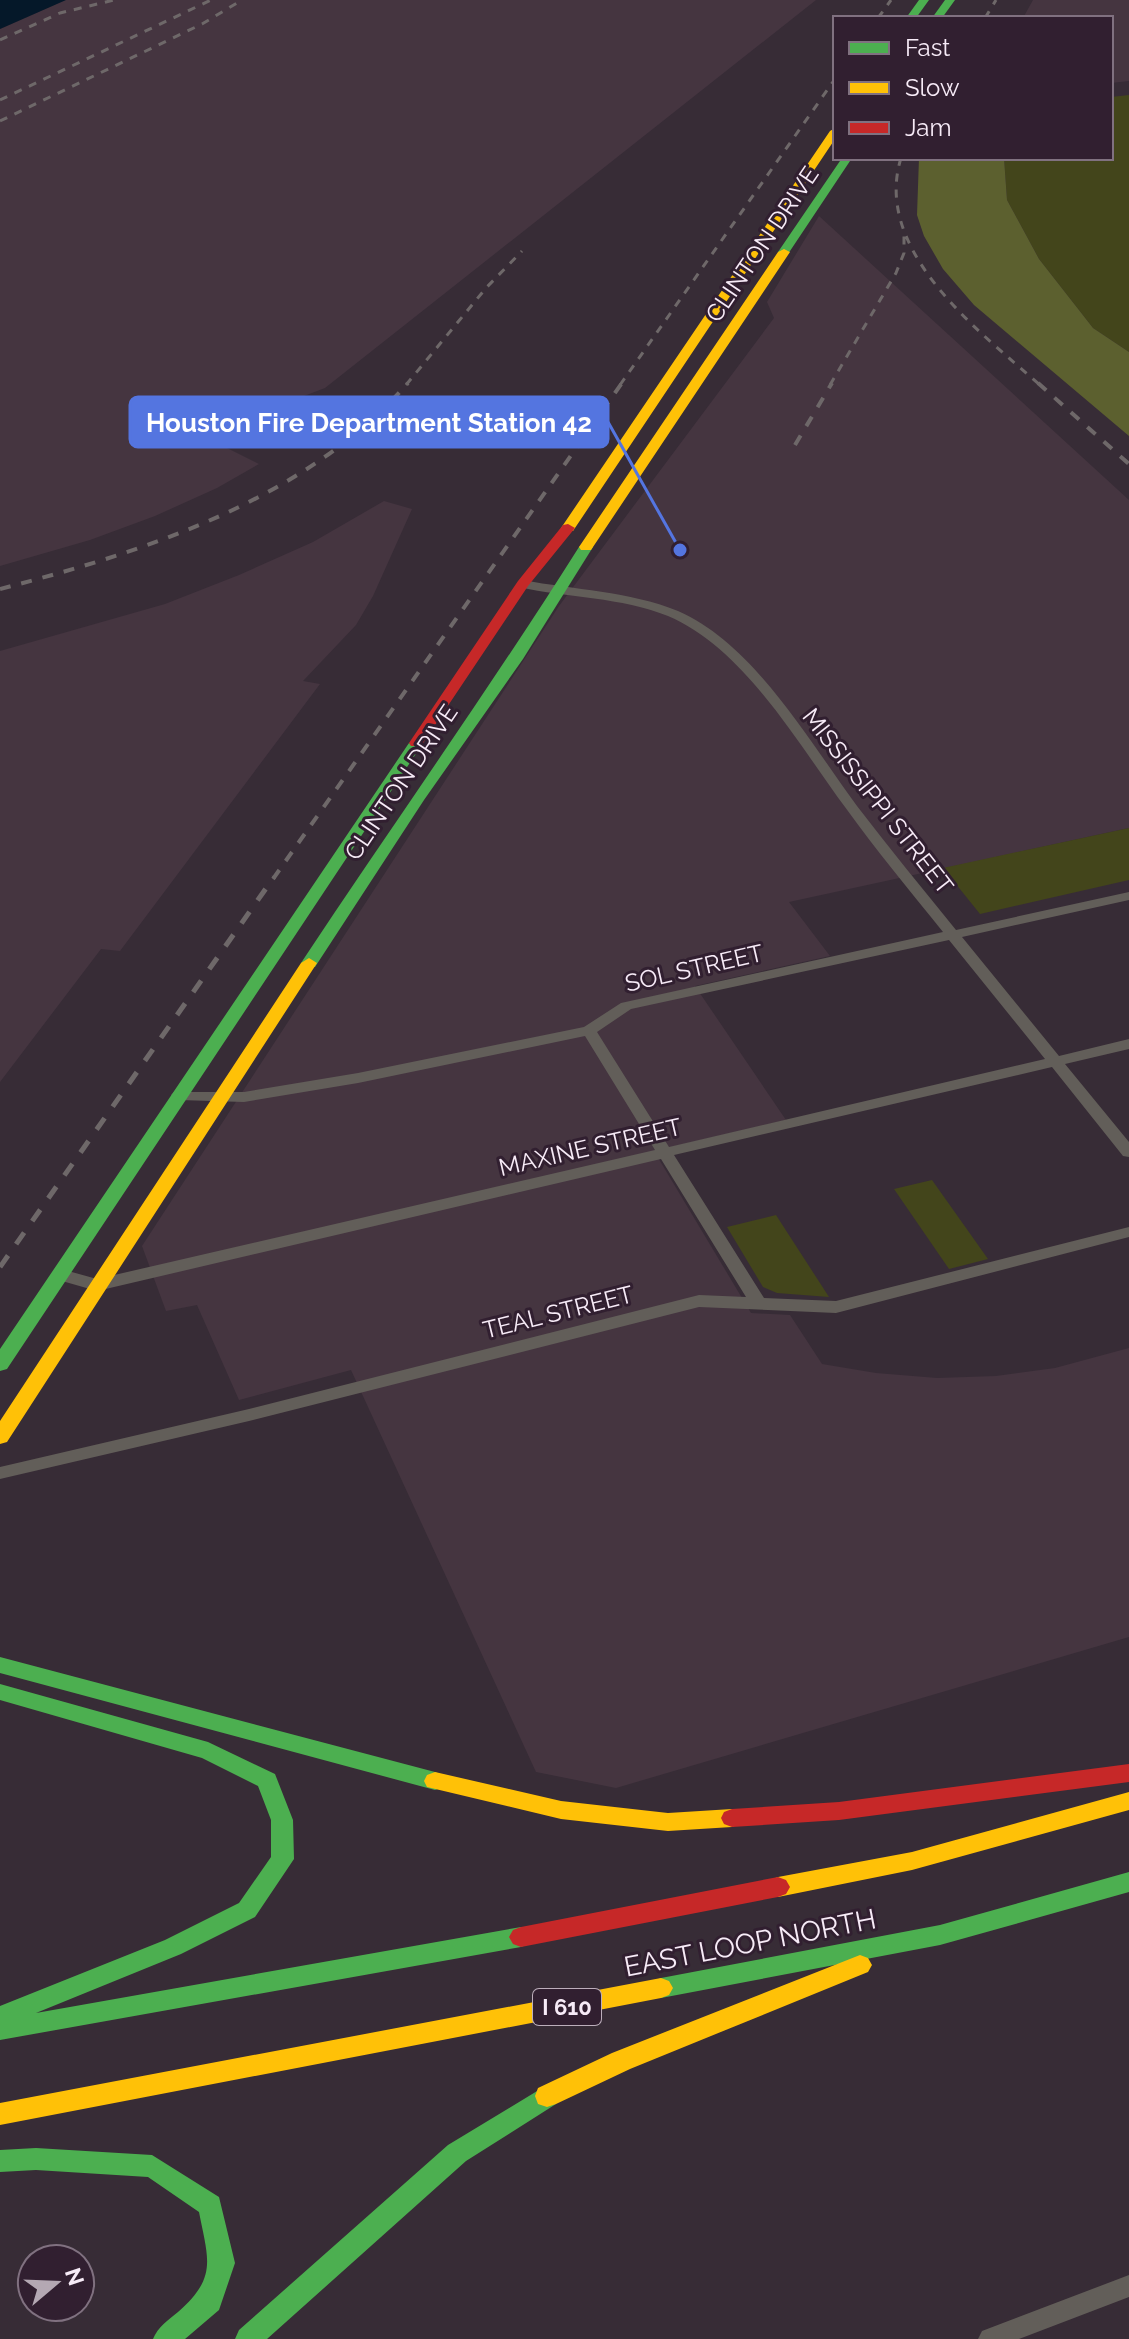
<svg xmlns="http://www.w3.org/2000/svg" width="1129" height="2339" viewBox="0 0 1129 2339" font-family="Raleway,sans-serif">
<rect width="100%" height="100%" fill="#372c36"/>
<path fill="#453540" d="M65,0H816L325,388L254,415L204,427L217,443L259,464L217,488L155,516L90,540L0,566V29Z
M1033,0H1129V81L1111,83V18H1023Z
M819,216L1129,500V828L789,902L830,956L695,986L786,1120L654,1151L751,1313L790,1315L822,1364L876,1373L937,1378L996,1376L1055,1368L1129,1348V1637L616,1788L536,1772L351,1370L239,1400L197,1305L166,1311L142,1246L559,606L774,318L767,302Z
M384,501L412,509L373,596L356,625L303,681L320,684L120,951L101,949L0,1082V651L165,604L239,575L313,542Z"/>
<path fill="#43451b" d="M1129,95V352L1093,328L1039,259L1007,200L1004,158H1111V97Z
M1129,828V880L980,914L943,868Z
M932,1180L988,1259L949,1269L894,1189Z
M776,1215L829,1297L777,1293L763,1287L727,1227Z"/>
<path fill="#5c602f" d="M919,158H1004L1007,200L1039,259L1093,328L1129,352V436L974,305L943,269L924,236L917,215Z"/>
<path fill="#051829" d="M0,0H66L0,29Z"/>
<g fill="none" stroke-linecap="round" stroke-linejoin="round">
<path fill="#625e59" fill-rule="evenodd" d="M523,580C574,590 629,591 678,611C754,644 809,741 857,806C889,848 923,889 956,930L1129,892V900L962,937L1059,1056L1129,1039V1049L1065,1064L1129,1142V1157L1123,1156L1052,1067L674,1155L764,1298L836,1301L1129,1227V1237L836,1313L699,1307L249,1421L0,1479V1467L249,1409L699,1295L746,1297L661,1159L97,1291L55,1279L53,1275L61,1269L97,1279L655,1150L585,1036L358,1083L244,1102L179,1100L171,1095L174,1092H244L358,1073L584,1027L621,1003L943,932C910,891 876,850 845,807C798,744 744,648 668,616C621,597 568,598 519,587V581ZM949,940L1045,1059L669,1147L597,1032L631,1009Z
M1129,2275V2297L1019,2339H978L982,2331Z"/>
<path fill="#4caf50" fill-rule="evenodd" d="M919,0H929L916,18H906Z
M945,0H955L942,18H932Z
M842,158H852L788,254H780L778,252Z
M586,543L593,547L523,659L424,800L315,967H303L301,963C393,824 490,688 579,547Z
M416,739L423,743L7,1369L0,1371V1349L409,743Z
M0,1657L435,1772L443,1775L446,1781L443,1787L435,1790L0,1673Z
M0,1684L208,1742L275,1774L293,1820L294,1859L255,1917L181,1954L36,2013L521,1927L529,1930L533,1937L529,1944L521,1947L0,2040V2006L165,1940L239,1903L271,1857V1820L258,1786L202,1758L0,1700Z
M1129,1872V1892L940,1945L661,1998L653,1995L649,1988L653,1981L661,1978L940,1925Z
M547,2085L556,2088L559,2096L556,2104L466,2161L267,2339H235L239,2330L448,2145Z
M36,2148L152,2155L219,2197L235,2263L219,2310L185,2339H153C158,2327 168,2320 178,2312C218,2277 208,2259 199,2212L148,2177L36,2170L0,2172V2150Z"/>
<path fill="#ffc107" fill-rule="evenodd" d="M835,128V139L575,528L573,531H563L561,528L830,131Z
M784,249L790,252L593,547L591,550H581L579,547L778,252Z
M309,958L317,963L7,1442L0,1444V1421L301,963Z
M435,1772L561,1801L668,1813L732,1809L740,1812L743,1818L740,1824L732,1827L668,1831L561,1819L427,1787L424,1781L427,1775Z
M1129,1792V1810L912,1870L778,1897L770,1894L766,1887L770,1880L778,1877L912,1852Z
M860,1955L868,1958L872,1965L868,1972L630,2069L556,2104L547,2107L538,2104L535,2096L538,2088L612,2053Z
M661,1978L669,1981L673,1988L669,1995L661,1998L0,2125V2103Z"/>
<path fill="#c62828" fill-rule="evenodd" d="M568,524L575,528L528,586L421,746H411L409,743L518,581L563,525Z
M1129,1764V1782L839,1820L732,1827L724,1824L721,1818L724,1812L732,1809L839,1802Z
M778,1877L786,1880L790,1887L786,1894L778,1897L521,1947L513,1944L509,1937L513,1930L521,1927Z"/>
<path stroke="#6e6869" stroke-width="3" stroke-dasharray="8 8" stroke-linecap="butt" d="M878,18L891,0
M985,18L996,0
M0,40L60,13L114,0
M0,100L211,0
M0,121L202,24L242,0
M901,158C872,251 980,332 1040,385
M406,385L486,288L522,251
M620,385L835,79
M830,385L896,273L904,253V236"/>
<path stroke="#6e6869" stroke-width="4" stroke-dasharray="11 11" stroke-linecap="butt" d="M1038,383L1129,464
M795,445L832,383
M0,589C147,551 305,500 408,383
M273,879L622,383"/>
<path stroke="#6e6869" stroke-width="5" stroke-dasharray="14 14" stroke-linecap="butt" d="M0,1267L274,877"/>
</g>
<g text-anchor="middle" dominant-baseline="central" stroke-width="6" stroke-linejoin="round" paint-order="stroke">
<rect fill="#311f30" stroke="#bcaebb" stroke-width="2" x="533" y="1989" width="68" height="36" rx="6"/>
<g font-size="22" font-weight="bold" fill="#f7ebf7">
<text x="567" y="2007">I 610</text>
</g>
<g font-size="24" fill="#f7ebf7" stroke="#311f30">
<text transform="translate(762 244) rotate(-56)">CLINTON DRIVE</text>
<text transform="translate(401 782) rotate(-56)">CLINTON DRIVE</text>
<text transform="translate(878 801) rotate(52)">MISSISSIPPI STREET</text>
<text transform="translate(694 968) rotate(-13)">SOL STREET</text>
<text transform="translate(590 1147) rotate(-13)">MAXINE STREET</text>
<text transform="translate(558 1312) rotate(-14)">TEAL STREET</text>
</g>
<g font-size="28" fill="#f7ebf7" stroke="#311f30">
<text transform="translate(750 1943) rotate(-11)">EAST LOOP NORTH</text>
</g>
</g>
<path fill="none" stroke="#5475e0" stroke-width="3" d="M680 550L608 422"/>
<circle fill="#5475e0" stroke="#311f30" stroke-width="3" cx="680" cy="550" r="8"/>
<rect fill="#5475e0" stroke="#5475e0" stroke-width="3" x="130" y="397" width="478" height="50" rx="8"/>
<g font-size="26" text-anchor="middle" font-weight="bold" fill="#fff">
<text x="369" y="432">Houston Fire Department Station 42</text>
</g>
<rect x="833" y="16" width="280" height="144" fill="#311f30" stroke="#807180" stroke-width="2"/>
<rect x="849" y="42" width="40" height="12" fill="#4caf50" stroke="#807180" stroke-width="2"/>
<text x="905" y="56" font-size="24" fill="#f7ebf7">Fast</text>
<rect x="849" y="82" width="40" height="12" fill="#ffc107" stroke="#807180" stroke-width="2"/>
<text x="905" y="96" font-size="24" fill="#f7ebf7">Slow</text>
<rect x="849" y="122" width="40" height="12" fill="#c62828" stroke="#807180" stroke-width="2"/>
<text x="905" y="136" font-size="24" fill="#f7ebf7">Jam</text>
<g transform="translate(56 2283) rotate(71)"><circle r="38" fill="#311f30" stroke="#807180" stroke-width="2"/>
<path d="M0-6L14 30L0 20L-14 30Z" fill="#b4a8b3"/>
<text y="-12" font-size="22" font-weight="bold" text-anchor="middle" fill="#f7ebf7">N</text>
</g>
</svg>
